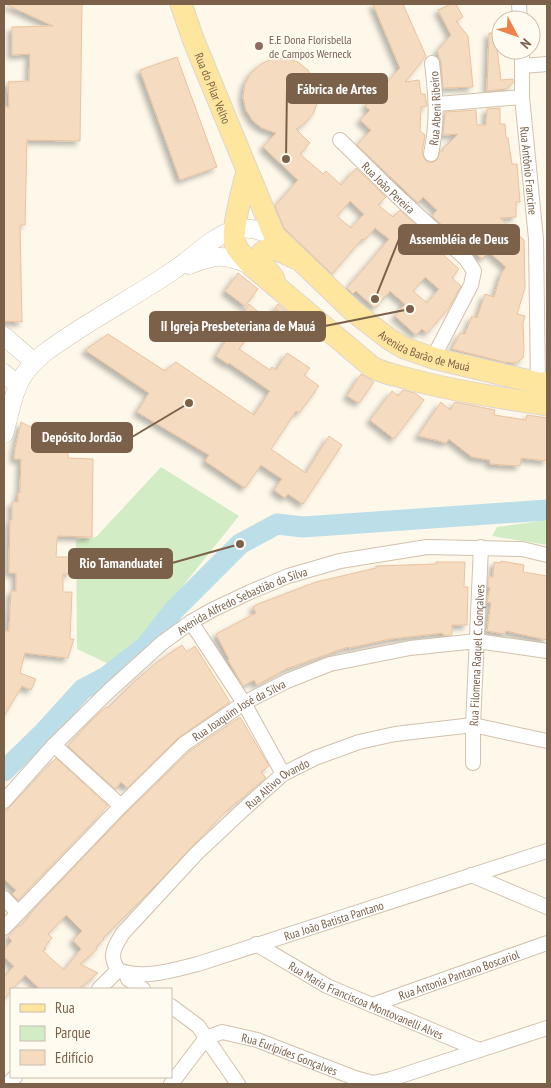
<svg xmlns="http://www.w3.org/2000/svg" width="551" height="1088" viewBox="0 0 551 1088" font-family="'PT Sans Narrow',sans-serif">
<defs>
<filter id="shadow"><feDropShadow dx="-4" dy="4" stdDeviation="2.5" flood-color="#0004"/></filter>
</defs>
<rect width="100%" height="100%" fill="#fef8ea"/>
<path fill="#d2edc6" d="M161,467L239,516L117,668L77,649L76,540L96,537Z
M547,520V545L492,536L497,527Z"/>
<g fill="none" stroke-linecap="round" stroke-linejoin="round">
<path stroke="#bcdee9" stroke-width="21" d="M4,771L43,733L83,689L106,677L146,646L174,610L240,544L277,524L303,527L547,510"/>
</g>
<path fill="#f5dbbf" stroke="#e9c39f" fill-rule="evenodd" filter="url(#shadow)" d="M5,4H82L80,141L27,140L25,225H20L22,322L4,321V107H9L8,82L29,81L30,54L12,55V27L53,26Z
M373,4H403L426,56L405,82L419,80L421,94H425L427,106L421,107L420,131L425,135L422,153L426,161L430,163L437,160L440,151H443V149L458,134L443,135L445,112L476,110L477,125H486L487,109L500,108V124H505L506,138H508L512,164H517L520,202H516V217L500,218L524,240L525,288L517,314L525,316L523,323L524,349L523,358L516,363L504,362L452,349L460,333L465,334L472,316L477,318L485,294L494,297L501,274L506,267L489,252L482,259L454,233L452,234L432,216L437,210L423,197L418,203L357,145L371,130L360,120L370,110L365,106L400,68Z
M451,4H456L463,17L456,21L468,36L473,87L443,88L441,62L437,51L451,35L438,10Z
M489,33H495L501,80L513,79V83L506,89L487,91Z
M177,57L217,167L180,180L140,70Z
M285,58L298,62L308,70L315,81L318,92L317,104L313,114L305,123L296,129L310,143L300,154L323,174L326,171L341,185L356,168L386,197L378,205L393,217L400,210L440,248L438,250L459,269L452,278L461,286L449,308L427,333L422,329L416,335L395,316L405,304L390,291L375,308L356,291L353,294L347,288L389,239L375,228L364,240L362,239L332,274L284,228L275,206L298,180L263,147L276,133L262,128L253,121L246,110L243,97L245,84L251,73L261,64L272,59ZM350,201L364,214L351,228L337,216ZM425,277L439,289L427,303L413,291Z
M238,273L258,289L245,306L225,291Z
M249,304L262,315L239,349L270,370L272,367L276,370L287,353L310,368L304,375L319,386L299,413L296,411L271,449L306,473L329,436L342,445L303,504L288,494L285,498L274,490L282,479L261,465L245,488L205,461L209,455L137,412L149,393L85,350L108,334L165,371L176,362L254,415L270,391L229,363L228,364L216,356Z
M278,304L292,316L290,320L275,308Z
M361,374L374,382L359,403L347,396Z
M403,390L415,393L424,400L394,439L370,420L392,391L398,396Z
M441,402L450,410L455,402L495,410L494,415L526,420L527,415L547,418V461L521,458L520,466L490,464V460L472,457L449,439L446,443L436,440L418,436Z
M21,422L47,436L45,443H68V458L93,459L92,537L58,536L57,539L56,557H70V574H63V592H72L70,639H74L68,658L25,653L20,673L36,679L31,690L22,686L4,716V631H9L11,591H16V573H9L10,520H12V502H18V493H20L21,459H14L15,449Z
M501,561L524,565L523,572L547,576V640L506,631L505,634L487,631L491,603L487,602L490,588L488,587V577H493L494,562L501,563Z
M436,562H465L464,587H468L467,625H452V635H443V633L390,639L349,648L348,647L286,669L257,685L254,680L243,686L228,660L229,659L216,634L256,613L253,607L258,604L316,582L376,568V566L436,564Z
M182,645L187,652L195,646L230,702L178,738L127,788L121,782L115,789L68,746L90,722L106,707L108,708L134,682L156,663Z
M240,717L269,766L261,772L266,778L225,812L153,888L103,938L104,939L96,947L97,949L80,964L98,973L79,989H40L25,975L4,999V977L14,966L4,957V950L12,941L8,937L19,925L21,926L37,906L127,812L190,751ZM66,915L82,931L73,940L81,949L64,970L43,951L46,949L44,948L52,938L48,934Z
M56,758L108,806L18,900L12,894L16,890L4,879V813Z"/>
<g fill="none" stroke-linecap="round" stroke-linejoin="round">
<defs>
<g id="minor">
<path d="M519,4L520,20"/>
<path id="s1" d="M522,50V97L536,239L538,383"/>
<path d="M523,66L547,64"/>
<path d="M437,104L522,97"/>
<path id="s2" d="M340,140L397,196L466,259L474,271L471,285L433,358"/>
<path id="s3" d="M431,154C438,120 436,97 432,63"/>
<path d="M191,622L244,703L283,774"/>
<path d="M54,745L121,806"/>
<path id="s4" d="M473,763V725L481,547"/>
<path id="s5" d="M4,801L54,745L110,690L162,643L191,622L212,610L250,592L288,576L340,561L427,547L522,549L547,555"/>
<path d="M471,875L547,907"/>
<path d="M4,898L18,913"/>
<path id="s6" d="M4,928L121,806L184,744L244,703L287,681L330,664L410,648L477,641L547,651"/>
<path id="s7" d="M256,944L327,986L479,1050"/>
<path id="s8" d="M118,970C108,955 115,946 123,933L197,853L245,808L283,774L315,758L359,742L395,734L473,725L547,741"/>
<path id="s9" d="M118,970C144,980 172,970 198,964L547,851"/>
<path d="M126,973L128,979L143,989"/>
<path d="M99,989L118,970"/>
<path id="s10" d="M372,1005L547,943"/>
<path d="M171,1006L198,1026L238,1084"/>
<path d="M8,1084L15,1077"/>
<path id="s11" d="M171,1084L206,1038L222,1032L257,1040L355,1078L373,1083L391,1079L547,1028"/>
</g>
<path id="tertiary" d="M189,265C218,254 224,254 252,266
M4,336L34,362
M4,373L18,385
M4,434C10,414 13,390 25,373C38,355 57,344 75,332C107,311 142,292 174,270C194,257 211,237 234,230C248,226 261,231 274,235"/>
<g id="primary">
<path id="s12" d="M181,4L193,39L274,235L353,311L389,339L404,348L433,358L538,383H547"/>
<path d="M247,171C243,188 231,229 235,244C238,252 247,260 252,266L372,367C384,374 396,375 409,379C454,391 501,398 547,405"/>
<path d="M274,279L261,262V254C270,243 283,253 295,258"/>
</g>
</defs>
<use href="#minor" stroke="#d2c1ad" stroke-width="16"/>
<use href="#tertiary" stroke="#d2c1ad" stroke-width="19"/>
<use href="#primary" stroke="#ddd6d0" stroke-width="23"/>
<use href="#minor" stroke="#fff" stroke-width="14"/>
<use href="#tertiary" stroke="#fff" stroke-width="18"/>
<use href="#primary" stroke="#ffe69f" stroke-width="21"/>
</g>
<circle fill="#8d6e63" stroke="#fffbf1" stroke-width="2" cx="259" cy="46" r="5"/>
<g text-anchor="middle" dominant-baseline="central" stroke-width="4" stroke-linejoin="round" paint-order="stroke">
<g font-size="12" fill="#785e54" stroke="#fffbf1" text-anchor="start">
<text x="269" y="39">E.E Dona Florisbella<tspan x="269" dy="14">de Campos Werneck</tspan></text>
</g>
<g font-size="12" fill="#7b614a" stroke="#fffbf1">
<text stroke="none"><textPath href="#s12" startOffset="90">Rua do Pilar Velho</textPath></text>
<text stroke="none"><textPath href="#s3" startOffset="46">Rua Abeni Ribeiro</textPath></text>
<text stroke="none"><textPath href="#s1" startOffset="121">Rua Antônio Francine</textPath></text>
<text stroke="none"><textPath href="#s2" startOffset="68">Rua João Pereira</textPath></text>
<text stroke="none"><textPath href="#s12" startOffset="442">Avenida Barão de Mauá</textPath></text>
<text stroke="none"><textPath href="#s5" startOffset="315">Avenida Alfredo Sebastião da Silva</textPath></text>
<text stroke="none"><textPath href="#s4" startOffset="108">Rua Filomena Raquel C. Gonçalves</textPath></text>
<text stroke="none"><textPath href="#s6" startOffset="322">Rua Joaquim José da Silva</textPath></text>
<text stroke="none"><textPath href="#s8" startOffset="256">Rua Altivo Ovando</textPath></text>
<text stroke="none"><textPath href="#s9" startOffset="224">Rua João Batista Pantano</textPath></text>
<text stroke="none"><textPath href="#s10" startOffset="92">Rua Antonia Pantano Boscariol</textPath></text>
<text stroke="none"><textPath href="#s7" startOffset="124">Rua Maria Franciscoa Montovanelli Alves</textPath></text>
<text stroke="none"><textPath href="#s11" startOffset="146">Rua Euripides Gonçalves</textPath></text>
</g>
</g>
<path fill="none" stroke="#7b614a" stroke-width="2" d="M286 159L287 89M375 299L399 239M410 309L325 326M189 403L132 437M240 544L172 563"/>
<g fill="#7b614a" stroke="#fffbf1" stroke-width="2">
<circle cx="286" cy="159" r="5"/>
<circle cx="375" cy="299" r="5"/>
<circle cx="410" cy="309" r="5"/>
<circle cx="189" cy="403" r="5"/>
<circle cx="240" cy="544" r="5"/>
</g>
<g fill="#7b614a" stroke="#7b614a" stroke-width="2">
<rect x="287" y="74" width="100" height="29" rx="5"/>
<rect x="399" y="225" width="120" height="29" rx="5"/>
<rect x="150" y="312" width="175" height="29" rx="5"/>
<rect x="32" y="423" width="100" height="29" rx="5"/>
<rect x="69" y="549" width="103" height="29" rx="5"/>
</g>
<g font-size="14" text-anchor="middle" font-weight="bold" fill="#fff">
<text x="337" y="94">Fábrica de Artes</text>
<text x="459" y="244">Assembléia de Deus</text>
<text x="238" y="331">II Igreja Presbeteriana de Mauá</text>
<text x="82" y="442">Depósito Jordão</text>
<text x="121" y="568">Rio Tamanduateí</text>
</g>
<rect width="551" height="1088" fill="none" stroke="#7b614a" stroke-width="10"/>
<rect x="10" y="988" width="162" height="90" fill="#fffbf1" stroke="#cabdae"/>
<rect x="20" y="1004" width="25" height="8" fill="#ffe69f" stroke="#cabdae"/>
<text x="55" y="1013" font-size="15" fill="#7b614a">Rua</text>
<rect x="20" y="1026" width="25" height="15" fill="#d2edc6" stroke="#cabdae"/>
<text x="55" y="1038" font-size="15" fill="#7b614a">Parque</text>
<rect x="20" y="1050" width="25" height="15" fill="#f5dbbf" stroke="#cabdae"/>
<text x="55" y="1063" font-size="15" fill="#7b614a">Edifício</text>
<g transform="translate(516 35) rotate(131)"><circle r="24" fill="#fffbf1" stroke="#cabdae"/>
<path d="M0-4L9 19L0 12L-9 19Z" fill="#ee8049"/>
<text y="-8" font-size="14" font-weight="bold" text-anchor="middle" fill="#7b614a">N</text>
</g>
</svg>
